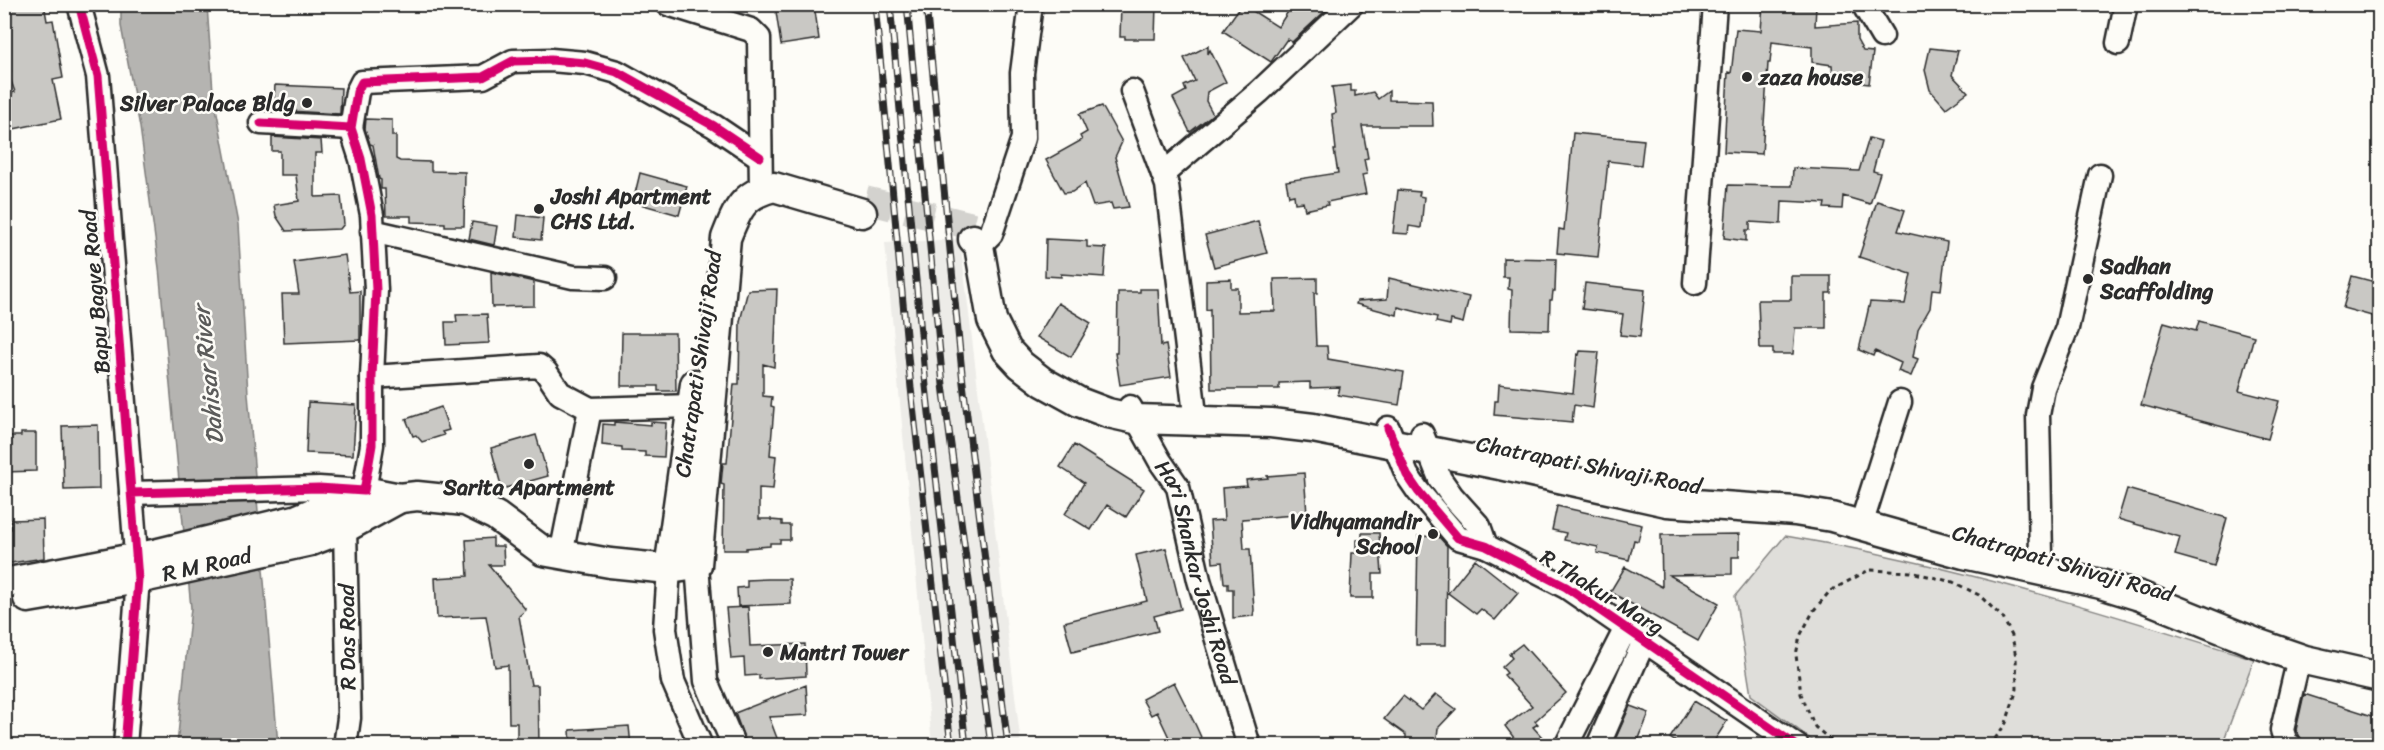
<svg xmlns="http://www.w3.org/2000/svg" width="2384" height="750" viewBox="0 0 2384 750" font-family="Sriracha,sans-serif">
<rect width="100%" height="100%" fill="#fdfcf7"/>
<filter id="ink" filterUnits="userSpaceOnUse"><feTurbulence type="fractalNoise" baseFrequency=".0167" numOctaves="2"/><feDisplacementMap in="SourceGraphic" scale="12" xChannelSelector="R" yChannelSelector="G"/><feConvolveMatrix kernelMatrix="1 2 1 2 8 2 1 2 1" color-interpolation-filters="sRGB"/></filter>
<g filter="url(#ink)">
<path fill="#edece8" d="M960,239L1021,745H932L885,243Z"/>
<path fill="#dfdeda" stroke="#858482" stroke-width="1.5" d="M1785,536C1819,542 1854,548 1888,556C2012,583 2133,621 2254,659L2222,745H1819L1751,695L1735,596Z"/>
<path fill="#b5b4b1" stroke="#7e7d7b" stroke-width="1.5" d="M121,5H207L213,92L238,224L248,394L278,745H177L191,608L159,268L140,127L121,26Z"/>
<path fill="#c9c8c4" stroke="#2b2b2b" stroke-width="1.5" d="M4,4H44L47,21L53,20L63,78L53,80L61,119L4,131V95L15,92L8,73L11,72L4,37Z
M814,4L819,39L781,45L775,5Z
M1121,4H1156L1155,39H1125V37H1120Z
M1242,4L1278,27L1293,4H1328L1323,13L1292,42L1287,39L1271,62L1223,31Z
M1763,4L1816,6L1815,26L1857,23V40L1863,51L1873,52L1869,84L1833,80L1832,65L1812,62V47L1772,42L1770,63H1768L1762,154L1724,152L1728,72L1731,73L1732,66L1736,29L1761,31Z
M1208,46V54L1210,50L1226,82L1207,92L1206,101L1213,114L1190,132L1173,98L1186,91L1184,86L1195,81L1184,58Z
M1930,48L1958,51L1952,75L1968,92L1946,108L1930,90L1925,70Z
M275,85L341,88L340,114L273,110Z
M1351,85V91H1355V96L1373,92L1378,99L1389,91V100L1432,101L1433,126H1362L1368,158L1364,159L1367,174L1362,175L1366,194L1327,202L1328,205L1305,210L1303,202L1295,203L1294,195L1289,196L1286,181L1338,173L1334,150H1336L1332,114L1336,113L1332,87Z
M1102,106L1122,142L1115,157L1129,207L1113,209L1111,203L1093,206L1085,183L1072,192L1064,193L1046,160L1082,140L1080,136L1087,132L1079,114Z
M366,119L392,120V136H396V159L400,161L431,162V171L465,172L464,226H445V223L411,222V216H386L385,189H381V180L379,179L373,145L370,144L365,129Z
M1573,133L1644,140L1641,165L1608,161L1598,257L1557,253L1559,229L1564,230Z
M272,137L321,140L322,153H315V197L341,196L344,224L340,229L286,231L276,216L274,205L299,201L296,175H280V151H272Z
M1869,138L1881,141L1873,171L1880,173L1870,204L1843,196L1842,209L1824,208L1825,203L1782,201L1781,224L1750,222V230H1746V241L1724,238L1728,185L1792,186L1793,168L1859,171Z
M640,173L687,186L679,215L633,202Z
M1398,190L1420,192L1419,196L1424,197L1421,228L1409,226L1408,234L1393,233Z
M1877,201L1905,210L1898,231L1947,242L1941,290L1932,289L1930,308L1918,329L1913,357L1918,359L1911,376L1898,371L1901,363L1875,351L1873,356L1859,350L1870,302L1905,304L1911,274L1859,257Z
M518,215L543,218L541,240L516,237Z
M1258,221L1267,253L1214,267L1205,235Z
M472,222L497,226L494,245L469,239Z
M1046,239L1087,241V247L1106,248L1104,277L1061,274V277L1045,276Z
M345,255L350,292L360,291V340L284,343L282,294H299L294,262Z
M1503,258L1556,259L1555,291H1553L1552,300H1550L1549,330L1511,329L1512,290L1508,289L1509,277H1503Z
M491,272L534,282V306L492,307Z
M1791,276H1831V293H1826V328H1795L1793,354H1773V349H1760L1758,300H1791Z
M2352,276L2379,283V318L2343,308Z
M1317,278V293H1314L1316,346H1327L1328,359L1404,372L1399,405L1338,395L1340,387L1310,388V382L1279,383V389H1211L1210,309L1206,310V280L1231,279V288H1238V312L1275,311L1274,279Z
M1389,278L1469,297L1463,323L1451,320L1450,325L1436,322L1437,317L1398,307L1397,315L1356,304L1357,301L1387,299Z
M1585,283L1645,290L1640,337L1620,335L1623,314L1582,309Z
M777,289L774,367L763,364V396L772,397L771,406L774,407L770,455L776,456L773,489L759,488V519H771V520L782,521V525H790V540H780V543H770V546L746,548V550H723L724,485L721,484L723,463H727L734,384H739L740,321L748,290Z
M1140,289H1158L1161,346L1166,345L1171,377L1120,385L1115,353H1117L1118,292H1140Z
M1058,303L1091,323L1071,357L1037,337Z
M487,314L489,343L446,345L445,322H457L456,315Z
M2199,321L2254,336L2239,391L2279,401L2268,439L2141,405L2164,322L2196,331Z
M622,333H675L676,391H658V386H621Z
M1580,351L1599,352L1593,408L1574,405L1572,422L1494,415L1495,401H1498L1499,384L1573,393L1577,354L1579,355Z
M308,402L356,405L353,455L306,453Z
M441,407L449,430L442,432L444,435L422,442L416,435L413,436L406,419Z
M614,422L651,425V422L666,423L664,457L645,456V452L622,451V447L602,445L603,424L614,425Z
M98,425L99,489L64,490L62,426Z
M21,433H36V471L4,472V436H21Z
M536,435L548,476L502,489L491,448Z
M1074,445L1144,489L1126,517L1107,505L1091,530L1065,514L1084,483L1060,467Z
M1304,473L1307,514L1242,519L1244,549H1250L1254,610L1253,616L1233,618V589H1228V583H1224L1222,562L1213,563L1210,521L1224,520L1222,488L1247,486L1246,480L1268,478L1267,476Z
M2127,489L2227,518L2214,566L2175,555L2180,537L2118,519Z
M1557,506L1642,525L1638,541L1634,540L1629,560L1597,553L1598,547L1564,540L1566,533L1552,530Z
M43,519L44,558L4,564V529H11V520Z
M1362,533H1379L1382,574H1373V598H1350L1352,553H1357V540H1362Z
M1739,534V557H1732V574L1669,575L1719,603L1698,641L1610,592L1625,567L1662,587L1661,535Z
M1418,536L1439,537L1447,546L1446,645H1416Z
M493,538V546H503L504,565H489L526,610L519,616L531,685H538L539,746H517V723H509L508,665L495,667L486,616L437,618L435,578L468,576L466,540Z
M1166,548L1181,609L1154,616L1158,631L1072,652L1064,622L1147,601L1136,555Z
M1475,559L1518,593L1495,620L1481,609L1476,614L1448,593Z
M768,579H790L791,604L738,606L737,588L747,587V580Z
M748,607L750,646L805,644L806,676L759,679V675L745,676L744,658L731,659L726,608Z
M1522,644L1566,693L1535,721L1538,724L1533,727L1550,746H1520L1505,726L1532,706L1504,675L1507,673L1502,667L1512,658L1509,654Z
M1174,682L1196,726L1205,746H1173L1157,712L1151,715L1142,699Z
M806,685L808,715L769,717L780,746H747L735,713Z
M1436,694L1456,709L1438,728L1436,746H1406V735L1384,719L1403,696L1421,710Z
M2304,694L2379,718V746H2314L2303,742L2296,730Z
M1694,701L1727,721L1711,746H1682L1670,738Z
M1630,706L1649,713L1636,746H1624L1614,742Z
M629,726L631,746H571L570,730Z"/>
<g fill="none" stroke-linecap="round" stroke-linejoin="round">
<path stroke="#d3d2ce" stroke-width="28" stroke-dasharray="28 14" stroke-linecap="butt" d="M865,200L985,229"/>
<defs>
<g id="minor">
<path d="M79,4L98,76L138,579L125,746"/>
<path d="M668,4L751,30L759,38L761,190"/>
<path d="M1863,4L1882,36"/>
<path d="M2118,43L2126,4"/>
<path d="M1132,91L1167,185L1196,422"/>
<path d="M261,123L351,128L357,92L362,82L483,77L513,61L551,60L585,63L617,72L714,126L760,157"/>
<path d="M1163,174L1259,92L1352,4"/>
<path d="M372,231L573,277L605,278"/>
<path d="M979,246L991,234L1023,138L1022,73L1031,4"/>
<path d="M1695,283L1715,4"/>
<path d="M372,377L539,366L546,372L560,393L590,409L692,406"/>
<path id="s1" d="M1130,407L1160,461L1178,487L1199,580L1249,746"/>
<path d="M1388,428L1407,475L1418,491L1458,538L1486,546L1566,587L1797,746"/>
<path d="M1422,434L1440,479L1452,496L1479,526L1486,546"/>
<path d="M131,493L319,488L364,491L372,445V377L376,290L372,215L361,159L351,128"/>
<path d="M1861,525L1900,402"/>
<path d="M561,555L590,409"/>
<path d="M2041,555L2038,415L2043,388L2067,328L2100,175"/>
<path d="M697,565L706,681L734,746"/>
<path d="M669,569L665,629L673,681L701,746"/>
<path d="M345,746L349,718L345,528"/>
<path d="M1566,746L1626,628"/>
<path d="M1598,746L1644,641"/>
<path d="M2291,746L2286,743L2282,730L2299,658"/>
</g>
<g id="major">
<path d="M973,239L979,246L992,320L1007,350L1021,365L1043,382L1079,402L1108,413L1135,419L1271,423L1313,428L1500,465L1667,502L1795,511L1832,517L1964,554L2101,584L2140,596L2259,644L2305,660L2380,677"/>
<path d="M669,569L695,384"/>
<path d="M4,583L154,554L298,519L364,491L400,498L417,496L465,501L496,516L543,551L610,563L669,569L697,565L726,238C737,210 743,194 774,187L862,213"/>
<path id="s2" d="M28,598L138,579L311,541L345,528L400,498"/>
</g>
</defs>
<use href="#minor" stroke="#2b2b2b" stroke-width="27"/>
<use href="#major" stroke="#2b2b2b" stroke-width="33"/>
<path stroke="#2b2b2b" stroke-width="3" stroke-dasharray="4.5 4.5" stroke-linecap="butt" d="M1838,746L1815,727L1801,694L1796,655L1800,636L1814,610L1830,591L1869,570L1911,572L1953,582L1979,595L2003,618L2012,636L2016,657L2017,689L2006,723L1990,746"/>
<use href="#minor" stroke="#fdfcf7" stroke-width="22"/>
<use href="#major" stroke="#fdfcf7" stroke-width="28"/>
<defs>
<path id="rail" d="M875,4L911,388L951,746
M890,4L926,386L966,746
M907,4L943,385L991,746
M926,4L963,383L1008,746"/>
</defs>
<use href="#rail" stroke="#2b2b2b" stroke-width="7"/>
<use href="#rail" stroke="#fdfcf7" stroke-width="4.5" stroke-dasharray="14" stroke-linecap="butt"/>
<defs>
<path id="cycleway" d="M79,4L98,76L138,579L125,746
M261,123L351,128L357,92L362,82L483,77L513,61L551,60L585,63L617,72L714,126L760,157
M1388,428L1407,475L1418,491L1458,538L1486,546L1566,587L1797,746
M131,493L319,488L364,491L372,445V377L376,290L372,215L361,159L351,128"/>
</defs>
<use href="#cycleway" stroke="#fdfcf7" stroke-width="13"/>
<use href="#cycleway" stroke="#d6006c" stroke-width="9"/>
</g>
</g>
<g fill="#2b2b2b" stroke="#fdfcf7" stroke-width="2">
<circle cx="1747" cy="77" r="6"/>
<circle cx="307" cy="103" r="6"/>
<circle cx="539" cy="209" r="6"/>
<circle cx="2088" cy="279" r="6"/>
<circle cx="529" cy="464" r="6"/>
<circle cx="1433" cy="534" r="6"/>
<circle cx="768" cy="652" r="6"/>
</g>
<g text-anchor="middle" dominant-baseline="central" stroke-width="5" stroke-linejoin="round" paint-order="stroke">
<g font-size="22" font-weight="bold" fill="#2b2b2b" stroke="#fdfcf7" text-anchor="start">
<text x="1759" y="77">zaza house</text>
<text x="295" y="103" text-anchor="end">Silver Palace Bldg</text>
<text x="551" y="196">Joshi Apartment<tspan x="551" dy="25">CHS Ltd.</tspan></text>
<text x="2100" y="266">Sadhan<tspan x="2100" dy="25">Scaffolding</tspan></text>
<text x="529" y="487" text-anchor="middle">Sarita Apartment</text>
<text x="1421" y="521" text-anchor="end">Vidhyamandir<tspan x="1421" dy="25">School</tspan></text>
<text x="780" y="652">Mantri Tower</text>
</g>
<g font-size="22" fill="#2b2b2b" stroke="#fdfcf7">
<text transform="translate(95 292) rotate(-95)">Bapu Bagve Road</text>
<text transform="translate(698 364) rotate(-82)">Chatrapati Shivaji Road</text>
<text transform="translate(1589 465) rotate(11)">Chatrapati Shivaji Road</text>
<text transform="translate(2063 563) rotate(16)">Chatrapati Shivaji Road</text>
<text stroke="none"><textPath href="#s2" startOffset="182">R M Road</textPath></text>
<text stroke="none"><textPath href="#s1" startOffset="180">Hari Shankar Joshi Road</textPath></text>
<text transform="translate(1602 592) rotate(32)">R Thakur Marg</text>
<text transform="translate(347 637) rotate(-91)">R Das Road</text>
</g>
<g font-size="24" font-style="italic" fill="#5b5b5a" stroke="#fdfcf7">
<text transform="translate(208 375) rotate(-96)">Dahisar River</text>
</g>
</g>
<rect width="2384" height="750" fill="none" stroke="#fdfcf7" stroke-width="24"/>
<rect x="12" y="12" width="2360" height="726" fill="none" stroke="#2b2b2b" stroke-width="2" filter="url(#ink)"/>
</svg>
